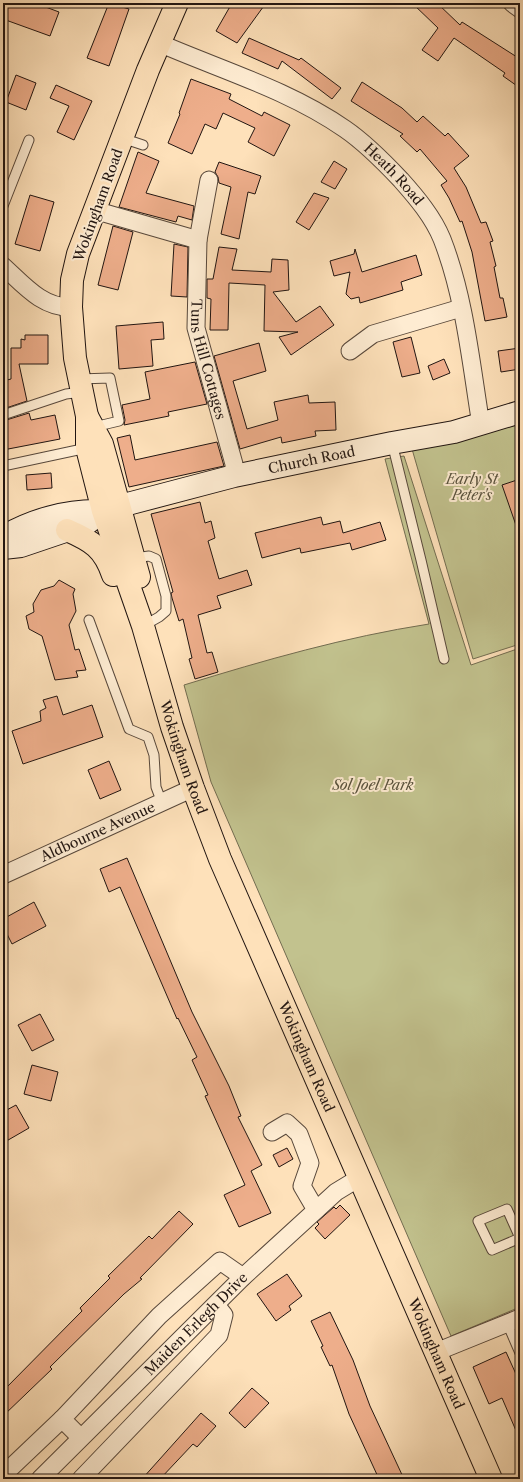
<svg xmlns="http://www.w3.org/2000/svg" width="523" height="1482" viewBox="0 0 523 1482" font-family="'Libre Caslon Text',serif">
<rect width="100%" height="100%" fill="#fee1ba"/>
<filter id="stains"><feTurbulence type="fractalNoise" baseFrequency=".005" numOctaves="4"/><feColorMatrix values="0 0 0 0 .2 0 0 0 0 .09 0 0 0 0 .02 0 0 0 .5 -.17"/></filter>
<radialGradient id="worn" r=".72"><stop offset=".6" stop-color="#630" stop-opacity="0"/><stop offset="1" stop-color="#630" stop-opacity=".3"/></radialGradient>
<path fill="#c2c28e" stroke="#726c50" d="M520,424V644L473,659L412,449L455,441Z
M404,456L471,665L520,648V1307L451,1336L211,782L184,685C265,660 345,637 429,624L385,459Z"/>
<path fill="#eeae8b" stroke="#211511" d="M3,3H35L59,12L50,36L3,19Z
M109,3L129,9L109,66L87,58Z
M232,3H266L237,43L216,31Z
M412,3H437L460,25L462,22L520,59V88L503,76L505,73L454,38L438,61L422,50L438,28Z
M249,38L299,60L301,58L341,88L332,99L282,61L278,69L242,53Z
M16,75L36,83L26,110L6,102Z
M191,79L231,94L229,99L262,116L264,112L290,125L274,156L248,142L255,128L223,113L216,129L205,124L192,154L168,143L180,114L179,113Z
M362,82L402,108L417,122L423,116L445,136L448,133L469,156L454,168L466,187L481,223L486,222L493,241L490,242L496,266L494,267L500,298H503L507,317L485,321L472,252L462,221L460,222L449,198L441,185L447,181L420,149L417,152L400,136L403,134L351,101Z
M56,85L92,101L74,140L57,132L69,106L50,98Z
M138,152L159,161L146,193L194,206L192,220L178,216L176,222L119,207Z
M334,161L347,169L335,189L321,182Z
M219,162L261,176L255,194L248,192L239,239L221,234L231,187L219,183L218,177L215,172Z
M314,193L329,198L309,230L296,222Z
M30,195L54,202L40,251L15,244Z
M113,226L133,232L118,290L98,285Z
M174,244L188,247L187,297L171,296Z
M219,247L237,249L232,270L271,272L272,259L288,260L289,290L273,292L296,322L320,306L334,325L291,355L279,337L298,332L264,331L265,285L229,283L228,330H210L211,299L207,298V279H213Z
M355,249L362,272L416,255L422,275L401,282L403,290L360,303L359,297L351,299L346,294L350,272L334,276L330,261L354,254Z
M163,322L164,339L151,340L153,366L119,369L116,326Z
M25,335H48V364H19L27,401L3,409V381L11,379V348H21V339L25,340Z
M411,337L420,373L402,377L393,342Z
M259,343L266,371L233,381L247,429L278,420L274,402L308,395L309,403L335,402L336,430L315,431L316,436L282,443L281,437L240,449L214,356Z
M520,348V369L501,372L498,351Z
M444,359L450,373L433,380L428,366Z
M195,362L207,404L168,412L169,416L124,425L125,420L122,405L150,399L145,372Z
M29,413L31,420L55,415L60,439L3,450V421Z
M130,435L135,460L217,442L224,466L129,487L117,438Z
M51,473L52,488L27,490L26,475Z
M520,479V531H518L502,485Z
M200,502L205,523L211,521L215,538L208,541L219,579L247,570L252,585L217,596L221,608L198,615L207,653L212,652L218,672L195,679L189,659L192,658L183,619L179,621L172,598L171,593L173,592L151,514Z
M321,517L323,525L340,521L343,533L380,522L386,540L352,550L350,543L301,553L300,548L262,558L255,533Z
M59,580L75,589L73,594L76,611L69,625L75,650L79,649L86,670L76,671L78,677L55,680L42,636L29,629L26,616L34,612L33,604L41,590L54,586Z
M57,696L63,715L92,705L103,737L23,764L12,731L41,721L40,711L46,708L43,700Z
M109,761L121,790L100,799L88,770Z
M127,858L192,1012L229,1086L241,1116L238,1117L262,1165L251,1171L271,1213L239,1227L224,1195L245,1185L205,1096L208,1095L192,1060L197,1057L178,1018L177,1019L120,887L109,892L100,869Z
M34,902L46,926L12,944L3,926V919Z
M40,1014L54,1040L32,1051L18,1025Z
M32,1065L58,1072L51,1101L24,1094Z
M16,1105L29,1128L3,1143V1112Z
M287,1148L293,1159L279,1167L273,1155Z
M340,1205L350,1215L325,1239L315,1228L319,1224L317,1222L334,1207L336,1209Z
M179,1211L193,1224L140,1278L142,1279L124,1294L50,1367L52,1369L3,1416V1391L82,1311L80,1308L110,1278L108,1276L149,1236L152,1239Z
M287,1274L302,1296L289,1306L291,1310L276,1321L257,1294Z
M330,1312L353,1360L370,1406L404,1479H379L349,1414L332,1365L330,1366L321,1347L323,1346L311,1321Z
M506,1352L520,1383V1440L502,1398L489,1404L473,1367Z
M252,1388L269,1403L245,1428L229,1413Z
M201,1413L216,1426L197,1447L193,1444L160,1479H142Z"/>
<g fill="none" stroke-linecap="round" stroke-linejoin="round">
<defs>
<path id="lane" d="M122,138L143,145
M3,206L29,140
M79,379L110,378L119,421L94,427
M3,415L66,394L82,392
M392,443L421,560L444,659
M3,466L87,448
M135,558L149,556L156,559L166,596V611L159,617L143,626
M89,620L129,729L148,737L154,755L156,787L162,803
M507,1209L520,1238L492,1250L478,1221Z
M507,1323L520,1353"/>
<g id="street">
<path d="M512,3L520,9"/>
<path id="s1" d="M159,43C221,70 289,90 345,129C364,142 385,163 401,180C417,198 433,217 442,239C465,298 471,364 481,425"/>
<path id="s2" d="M94,210L198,240L196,328L234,464V476"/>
<path d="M198,240L209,180"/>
<path d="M3,266C23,284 42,308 71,307"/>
<path d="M350,351L373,334L461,308"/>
<path id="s3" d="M3,875L193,788"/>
<path d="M272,1132L287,1123L299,1134L310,1163L302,1186L316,1210"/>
<path d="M436,1352L520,1318"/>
<path d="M80,1437L62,1419L159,1316L220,1261L243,1277"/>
<path d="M3,1475L62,1419"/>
<path id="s4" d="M40,1479L243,1277L336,1192L359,1178"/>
<path d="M81,1479L219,1335L224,1315L216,1305"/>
</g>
<g id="secondary">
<path d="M3,537C32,520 67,510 100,511"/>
<path id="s5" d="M3,548L21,546L86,524L103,511L120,506L234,476L392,443L454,432L520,412"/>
</g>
<g id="primary">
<path id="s6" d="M177,3L148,70L78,254L72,280L71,307L75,358L87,416V448L103,511L143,626L172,727L193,788L220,859L491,1479"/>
<path d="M88,418L102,444L139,577"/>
<path d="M67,530C92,541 104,548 113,575"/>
</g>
</defs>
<use href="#lane" stroke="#58483b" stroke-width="11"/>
<use href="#street" stroke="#58483b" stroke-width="19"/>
<use href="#secondary" stroke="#211511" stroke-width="24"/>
<use href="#primary" stroke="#211511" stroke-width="24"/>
<use href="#lane" stroke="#feecd2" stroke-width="9"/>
<use href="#street" stroke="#feecd2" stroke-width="17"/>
<use href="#secondary" stroke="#feecd2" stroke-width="22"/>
<use href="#primary" stroke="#fee1ba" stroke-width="22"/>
</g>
<g text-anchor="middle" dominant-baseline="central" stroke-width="4" stroke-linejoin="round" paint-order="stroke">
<g font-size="14" fill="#211511" stroke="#feecd2">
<text stroke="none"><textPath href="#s1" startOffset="272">Heath Road</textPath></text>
<text transform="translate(98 205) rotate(-70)">Wokingham Road</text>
<text stroke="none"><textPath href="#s2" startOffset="229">Tuns Hill Cottages</textPath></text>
<text stroke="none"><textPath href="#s5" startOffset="323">Church Road</textPath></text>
<text stroke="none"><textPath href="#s6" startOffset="790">Wokingham Road</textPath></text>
<text stroke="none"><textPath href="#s3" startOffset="104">Aldbourne Avenue</textPath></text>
<text stroke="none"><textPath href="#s6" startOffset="1114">Wokingham Road</textPath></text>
<text stroke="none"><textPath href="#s4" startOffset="220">Maiden Erlegh Drive</textPath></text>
<text stroke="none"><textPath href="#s6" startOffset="1438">Wokingham Road</textPath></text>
</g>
<g font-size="14" font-style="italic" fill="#59523d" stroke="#feecd2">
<text x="472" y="479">Early St<tspan x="472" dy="16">Peter's</tspan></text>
<text x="373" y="785">Sol Joel Park</text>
</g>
</g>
<rect width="523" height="1482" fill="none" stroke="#fee1ba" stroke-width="16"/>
<rect x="4" y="4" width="515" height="1474" fill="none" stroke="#211511" stroke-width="2"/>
<rect x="8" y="8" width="507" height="1466" fill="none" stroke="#211511"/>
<rect width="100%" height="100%" filter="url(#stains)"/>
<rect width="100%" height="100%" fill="url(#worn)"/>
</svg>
